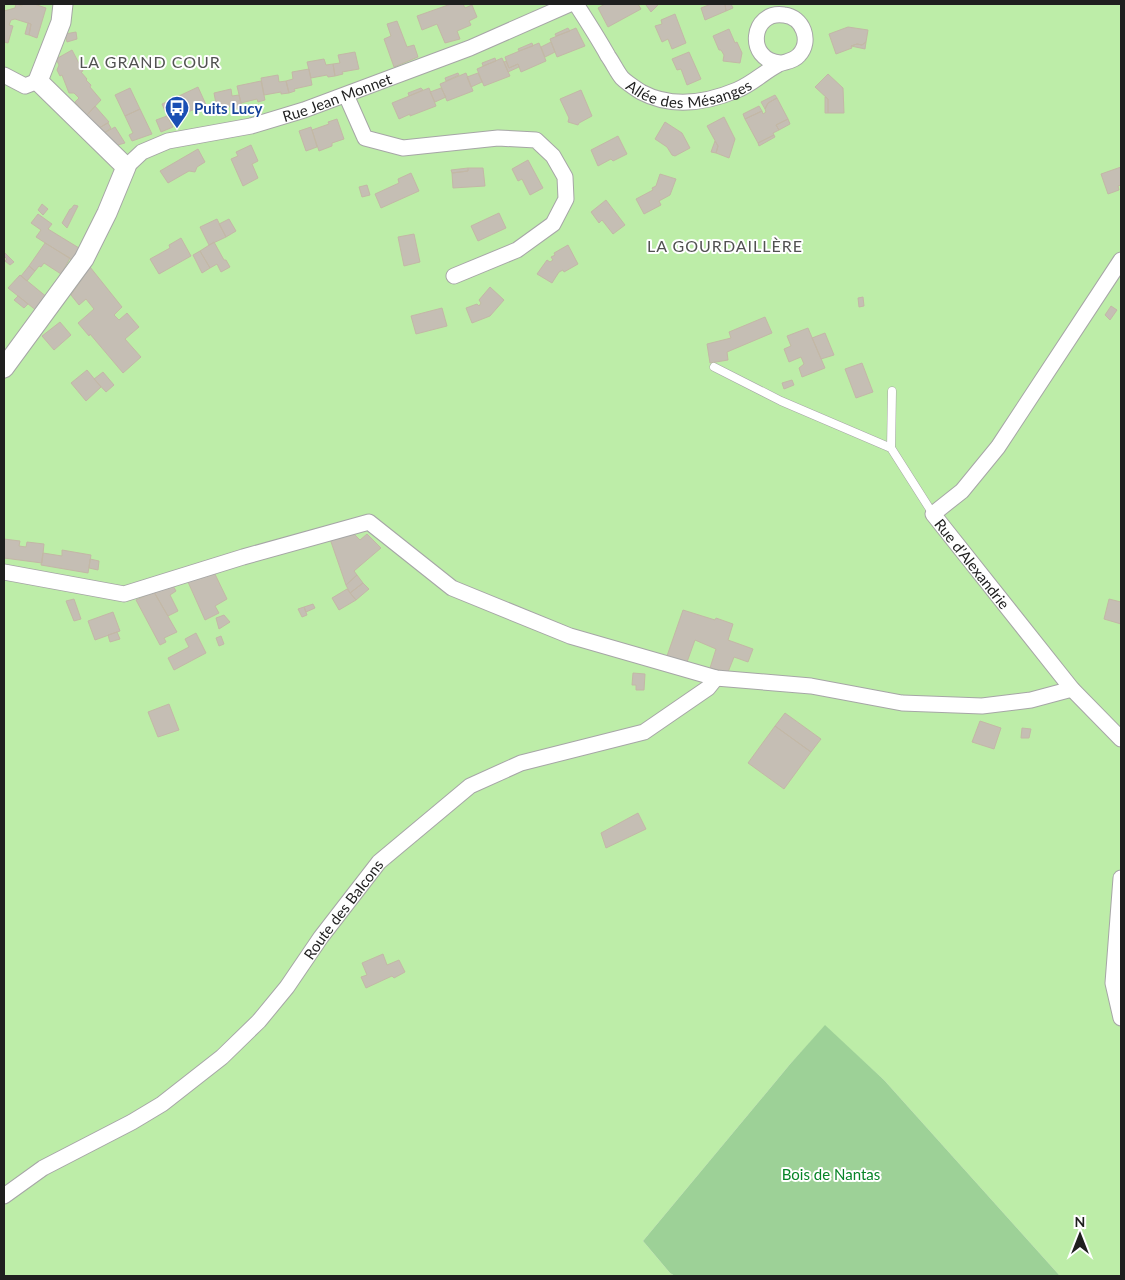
<svg xmlns="http://www.w3.org/2000/svg" width="1125" height="1280" viewBox="0 0 1125 1280" font-family="Lato,sans-serif">
<rect width="100%" height="100%" fill="#f0eee4"/>
<path fill="#bdeda8" d="M4,4H1121V1276H1060L884,1080L825,1026L791,1063L643,1241L670,1273L675,1276H4Z"/>
<path fill="#9dd197" d="M825,1025L884,1080L1060,1276H675L670,1273L643,1241L791,1063Z"/>
<path fill="#c5beb4" stroke="#c3b8a6" d="M16,4L22,6V4H34L46,8L37,38L29,35L31,24L15,19L11,20L9,25L13,26L8,43L4,42V11L15,8Z
M451,4H463L465,8L472,5L477,17L469,21L471,25L457,31L460,39L445,43L437,24L422,30L417,16Z
M605,4H638L641,9L608,27L598,8Z
M648,4H659L651,12L646,5Z
M711,4H725L726,11L705,20L701,8Z
M725,4H731L733,8L726,11Z
M675,14L686,43L672,49L668,39L662,42L655,26L662,24L661,20Z
M397,21L407,47L414,45L418,57L394,67L384,39L391,36L387,24Z
M28,23L31,24L29,35L25,34Z
M848,27L868,30L866,42L862,45L857,44L851,46L852,48L836,54L829,34Z
M568,28L570,31L556,36L555,34Z
M576,28L585,46L557,57L550,39Z
M729,29L735,43L737,42L742,53L740,63L723,61L724,55L721,50H719L713,36Z
M76,32L77,39L67,42L65,34Z
M551,42L555,52L545,57L541,47Z
M866,42L865,49L851,46L857,44L862,45Z
M532,43L533,46L519,51L518,49Z
M539,43L546,61L521,72L518,64L509,68L505,57Z
M72,50L83,71L81,72L87,79L86,80L91,85L90,87L101,100L87,115L75,102L79,98L74,93H69L62,75L60,76L57,70L59,65L56,59Z
M355,52L359,69L342,72L343,74L335,76L333,64L340,63L338,55Z
M689,52L701,79L687,85L681,69L677,70L672,59Z
M495,58L496,61L483,66L482,63Z
M502,58L510,76L484,86L477,69Z
M324,59L326,65L333,64L335,76L328,77L327,75L311,78L307,62Z
M506,61L509,68L518,64L519,67L508,72L504,62Z
M309,69L312,85L294,89L295,91L289,93L286,81L293,79L292,72Z
M458,73L459,75L446,81L445,78Z
M466,73L473,91L447,101L440,84Z
M478,73L482,82L471,87L467,77Z
M828,74L843,88L844,113H828V99L815,87Z
M278,75L279,82L286,81L289,93L281,94V92L264,95L261,78Z
M261,81L265,100L258,102L257,99L241,103L237,86Z
M198,87L207,107L198,110L197,108L188,112L187,110L184,111L185,113L169,120L162,104Z
M130,88L140,109L125,116L115,95Z
M421,88L423,90L409,96L408,93Z
M429,88L436,106L410,116V114L399,119L392,103Z
M441,88L446,97L435,102L430,92Z
M231,89L232,96L239,95L242,107L234,109V106L217,109L214,93Z
M581,90L592,116L579,123L578,125L568,122L569,118L560,99Z
M775,95L777,98L768,103L765,109L761,102Z
M825,97L828,99V113H825Z
M777,98L788,119L776,125L779,130L773,133L774,135L758,143L745,119L762,111L763,114L766,112L765,109L768,103Z
M95,106L109,122L99,128L87,115Z
M759,106L762,111L745,119L743,114Z
M140,109L152,134L132,141L129,135L133,133L125,116Z
M167,116L173,127L161,132L156,120Z
M724,117L735,139L729,158L716,153L718,146L707,126Z
M337,119L344,139L332,143V146L319,151L312,130L329,124L328,122Z
M788,119L790,124L779,130L776,125Z
M665,122L682,133L690,148L675,156L672,155L667,147L655,139Z
M108,123L111,128L104,133L99,128Z
M115,127L125,143L114,146L104,133Z
M311,127L317,147L306,151L299,131Z
M774,135L775,137L759,146L758,143Z
M618,136L627,154L613,161L611,159L598,166L591,150Z
M715,141L718,146L716,153L711,152Z
M251,145L258,161L252,164L258,178L243,186L231,159L238,156L236,152Z
M198,149L205,162L197,167L195,172L189,171L168,183L160,171Z
M528,160L543,188L530,195L522,179L518,181L512,169Z
M1121,167V185L1118,186L1119,190L1108,194L1101,174Z
M468,168V171L452,173L451,170Z
M468,168H483L485,186L453,188L452,173L468,171Z
M411,173L419,191L381,208L375,194L399,183L398,179Z
M660,174L676,179L670,195L659,201L661,205L644,214L636,199L653,190L652,188L656,186Z
M367,185L370,195L362,197L359,187Z
M606,200L625,225L613,234L602,220L599,223L591,212Z
M42,204L48,209L43,215L38,210Z
M74,205L78,206L67,228L62,223L70,209H71Z
M499,213L506,228L478,241L471,226Z
M38,214L52,224L48,229L79,248L72,260L36,237L41,230L31,223Z
M217,219L226,237L209,245L200,227Z
M229,219L236,231L226,237L219,224Z
M414,234L420,262L404,266L398,237Z
M181,238L191,256L159,274L150,259L170,248L169,245Z
M214,242L224,260H226L230,267L221,272L217,264L210,268L200,251Z
M45,243L70,258L61,274L44,263L41,267L39,266L35,271L29,266Z
M568,245L578,264L564,272L563,270L559,272L552,283L537,274L547,260L550,262L553,260L551,257L555,255L554,253Z
M200,251L210,268L202,273L193,255Z
M4,252L14,262L10,265L5,261L7,259L4,256Z
M29,266L35,271L27,281L21,276Z
M90,267L122,307L114,315L119,320L127,313L139,327L125,339L141,357L123,373L90,334L89,336L78,323L94,309L86,299L79,305L71,295Z
M20,275L48,298L37,311L8,288Z
M490,287L504,300L490,316L472,323L466,308L477,304L479,306L481,303L479,300Z
M18,296L28,304L24,308L14,300Z
M863,297L864,306L859,307L858,298Z
M1111,306L1117,310L1110,320L1105,315Z
M442,308L447,326L416,334L411,316Z
M765,317L772,333L727,352L728,360L710,363L707,344L731,338L729,332Z
M60,322L71,335L54,350L42,336Z
M808,328L825,368L802,377L799,368L804,364L801,357L789,362L784,349L791,346L787,336Z
M825,333L834,355L821,359L812,338Z
M862,363L873,392L856,398L845,369Z
M87,370L101,387L86,401L71,383Z
M103,372L114,385L106,392L94,379Z
M792,380L794,385L784,389L782,383Z
M353,533L360,540L367,534L381,548L354,571L357,575L346,585L329,536Z
M4,539L20,541L19,546L26,547L27,542L44,544L42,563L4,558Z
M62,550L91,555L88,573L41,565L43,553L62,556Z
M90,559L99,561L98,570L89,568Z
M213,570L227,599L215,606L219,613L205,620L188,582Z
M357,575L363,583L350,593L346,585Z
M363,583L369,589L356,600L350,593Z
M172,584L176,591L170,595L178,611L168,616L154,592Z
M347,589L356,600L339,610L332,598Z
M154,592L177,632L164,638L166,642L160,645L136,600Z
M74,599L81,619L74,621L66,601Z
M1109,599L1121,602V624L1104,619Z
M313,604L315,608L306,612L304,607Z
M304,607L307,615L302,617L298,609Z
M683,610L715,620L716,618L733,624L728,640L753,649L748,662L734,657L728,672L710,668L716,649L695,640L687,662L667,656Z
M113,612L120,631L95,640L88,621Z
M224,615L230,622L219,629L216,618Z
M117,632L120,639L110,642L108,635Z
M196,633L206,653L174,670L168,658L189,647L185,639Z
M221,636L224,644L219,646L216,638Z
M633,673L645,674L644,690H636V685H632Z
M169,704L179,730L158,737L148,712Z
M785,713L821,739L811,752L775,726Z
M980,721L1001,728L994,749L972,742Z
M775,726L811,752L784,789L748,763Z
M1022,728L1031,729L1029,738H1021Z
M638,813L646,829L606,848L601,833Z
M383,954L387,965L399,960L405,972L394,978L392,976L366,988L361,977L367,975L362,963Z"/>
<g fill="none" stroke-linecap="round" stroke-linejoin="round">
<defs>
<path id="service" d="M714,367L781,401L891,448
M892,391L891,448L933,514"/>
<g id="minor">
<path id="s1" d="M576,4C587,21 598,38 608,56C613,63 617,72 622,78C627,83 635,88 641,92C671,108 706,103 737,90C752,84 764,72 779,64C786,61 793,62 799,55C812,41 803,17 784,15C751,10 745,60 780,63"/>
<path d="M4,75L25,86L38,81"/>
<path d="M346,95L365,138L403,148L498,138L536,140L553,156L565,177L566,199L553,224L517,250L454,276"/>
<path id="s2" d="M126,167L142,152L168,141L251,126L304,110L470,48L570,4"/>
<path id="s3" d="M1121,260L998,447L962,491L933,514L1072,689L1121,739"/>
<path d="M4,572L124,594L243,557L369,522L452,588L570,636L716,678L811,686L902,703L982,706L1031,700L1072,689"/>
<path d="M1121,878L1113,983L1121,1018"/>
<path id="s4" d="M4,1196L43,1168L132,1122L162,1104L222,1057L259,1021L287,987L321,937L379,862L470,786L521,763L644,732L708,688L716,678"/>
</g>
<path id="tertiary" d="M4,368L84,259L107,213L126,167L38,81L61,22L63,4"/>
</defs>
<use href="#service" stroke="#a6a6a6" stroke-width="9"/>
<use href="#minor" stroke="#a6a6a6" stroke-width="17"/>
<use href="#tertiary" stroke="#a6a6a6" stroke-width="21"/>
<use href="#service" stroke="#fff" stroke-width="8"/>
<use href="#minor" stroke="#fff" stroke-width="15"/>
<use href="#tertiary" stroke="#fff" stroke-width="19"/>
</g>
<defs>
<symbol id="bus-pin" viewBox="-11 -11 22 30"><path d="M0 17L-7.5 6A9.5 9.5 0 1 1 7.5 6Z" fill="#1a4fb4" stroke="#fff"/><path d="M-5-6H5V4H4V6H2V4H-2V6H-4V4H-5ZM-3.5-4V0h7V-4ZM-3.5 1.2v1.5H-2V1.2ZM2 1.2v1.5H3.5V1.2Z" fill="#fff"/></symbol>
</defs>
<g fill-rule="evenodd">
<use href="#bus-pin" x="163" y="94" width="28" height="38"/>
</g>
<g text-anchor="middle" dominant-baseline="central" stroke-width="4" stroke-linejoin="round" paint-order="stroke">
<g font-size="15" fill="#1f1f1f" stroke="#fff">
<text stroke="none"><textPath href="#s1" startOffset="160">Allée des Mésanges</textPath></text>
<text stroke="none"><textPath href="#s2" startOffset="225">Rue Jean Monnet</textPath></text>
<text stroke="none"><textPath href="#s3" startOffset="381">Rue d’Alexandrie</textPath></text>
<text stroke="none"><textPath href="#s4" startOffset="451">Route des Balcons</textPath></text>
</g>
<g font-size="15" font-weight="bold" fill="#164399" stroke="#fff" text-anchor="start">
<text x="194" y="108">Puits Lucy</text>
</g>
<g font-size="15" fill="#068427" stroke="#fff">
<text x="831" y="1174">Bois de Nantas</text>
</g>
<g font-size="16" letter-spacing="1" fill="#525252" stroke="#fff">
<text x="150" y="61">LA GRAND COUR</text>
<text x="725" y="245">LA GOURDAILLÈRE</text>
</g>
</g>
<rect width="1125" height="1280" fill="none" stroke="#1f1f1f" stroke-width="10"/>
<g transform="translate(1080 1235)" stroke="#ffffff" stroke-width="4" paint-order="stroke">
<path d="M0-4L9 19L0 12L-9 19Z" fill="#1f1f1f"/>
<text y="-8" font-size="14" font-weight="bold" text-anchor="middle" fill="#1f1f1f">N</text>
</g>
</svg>
